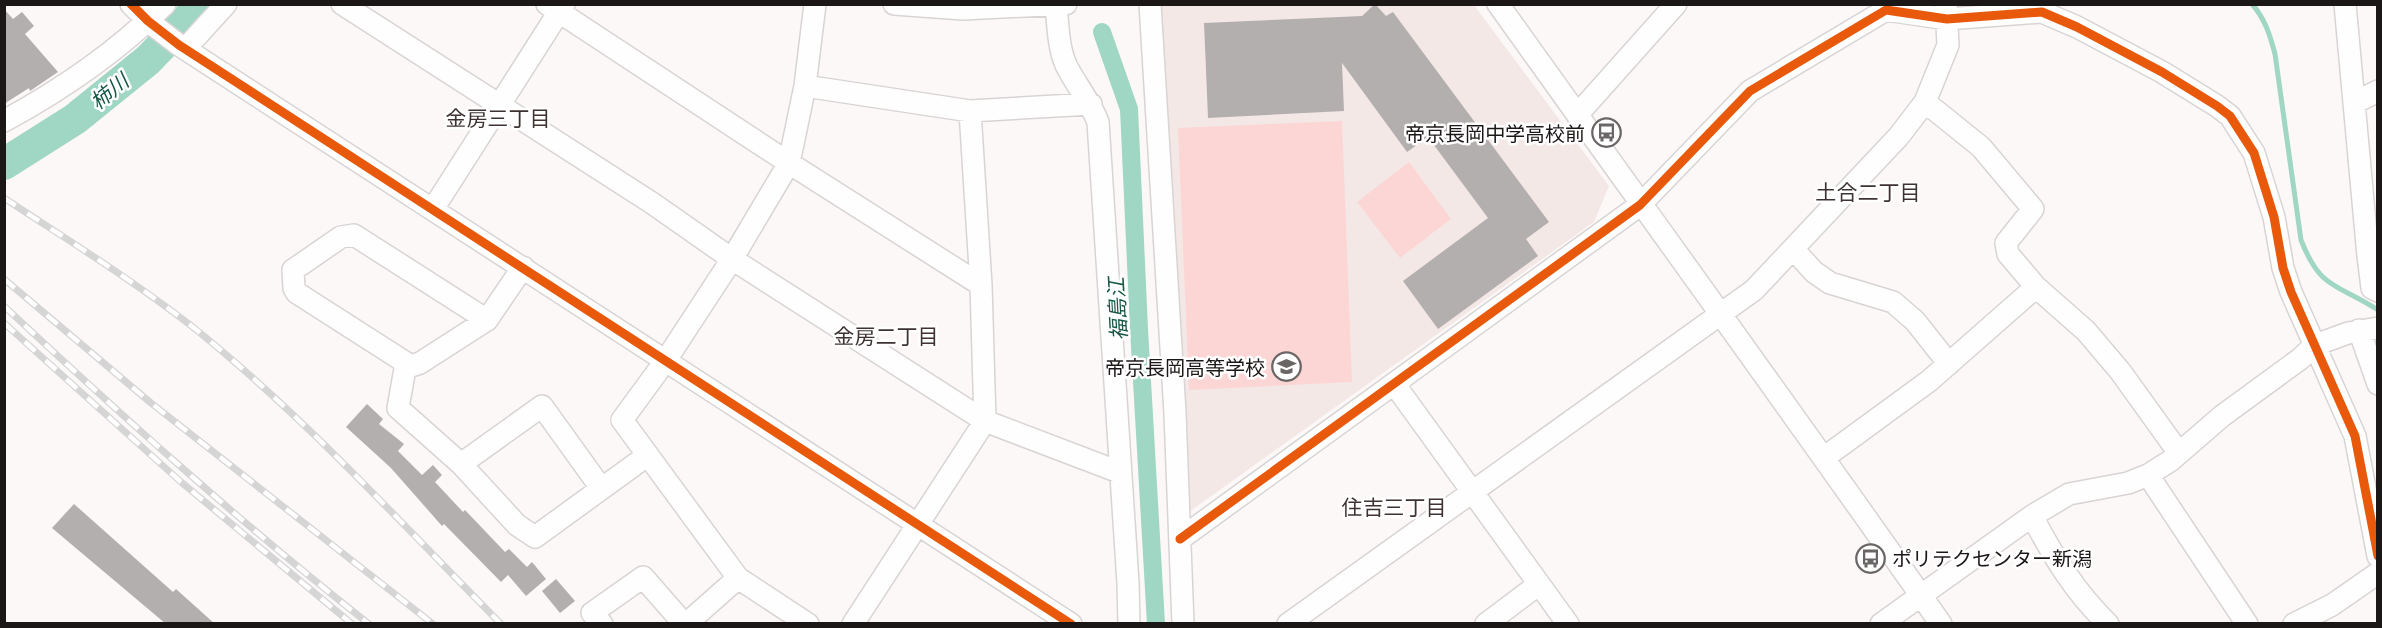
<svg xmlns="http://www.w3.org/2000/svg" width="2382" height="628" viewBox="0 0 2382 628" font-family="Ubuntu,'Noto Sans JP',sans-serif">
<rect width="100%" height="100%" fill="#fcf8f8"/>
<path fill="#f4e8e7" d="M1159,5H1474L1609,186L1594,222L1189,512Z"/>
<path fill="#fbd6d4" d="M1342,121L1352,382L1189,390L1178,128Z
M1409,162L1451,219L1400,258L1357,202Z"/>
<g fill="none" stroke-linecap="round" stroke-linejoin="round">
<path stroke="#a0d6c4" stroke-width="5" d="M2252,4C2265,19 2270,35 2275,54L2301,240C2321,291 2337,283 2378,310"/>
<path stroke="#a0d6c4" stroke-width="18" d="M1102,32L1129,109L1139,329L1156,624"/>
<path stroke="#a0d6c4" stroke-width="32" d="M4,164L75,119L148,60L202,4"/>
</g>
<path fill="#b4afaf" d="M1375,4L1386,16L1393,12L1549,222L1526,239L1538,256L1438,329L1403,281L1488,218L1428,137L1407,152L1342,63L1344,111L1208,118L1204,23L1362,16Z
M4,9L13,19L22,12L34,26L25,34L58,72L30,91L29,88L4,104Z
M367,404L383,419L379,424L404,444L398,451L422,475L433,465L442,475L435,482L463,512L465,510L505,552L509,549L527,567L532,562L546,579L526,596L508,575L501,582L444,524L442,526L391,468L346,427Z
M74,504L173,592L176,589L215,624H166L52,528Z
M556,579L575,601L560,613L542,591Z"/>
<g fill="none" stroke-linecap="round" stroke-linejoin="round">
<defs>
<path id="minor" d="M131,4L148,21L179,45L1071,624
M342,4L652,203L732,259L985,421L1119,472
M547,4L789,163L981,285
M894,4L963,9L1066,4
M1150,4L1175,413L1183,624
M1498,4C1646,211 1795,416 1941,624
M2345,4L2368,256L2372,288L2378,291
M1056,5C1058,24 1058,47 1066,65C1076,85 1090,101 1098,122L1128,583L1129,624
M185,49L226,4
M805,86L970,111L1091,104
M1925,102L1981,147L2033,209L2006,243L2008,254L2036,287L2086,331L2120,371L2179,453
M2354,103L2378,91
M1577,115L1676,4
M4,121C63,89 118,51 165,4
M433,209L564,4
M1794,250L1814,272L1830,283L1893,302L1915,321L1949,364
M487,320L354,235L341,237L293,270L294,288L297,293L411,366L420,363L487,320L523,267
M2359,330L2378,384
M406,363L398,408L461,464L517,525L535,537L648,455
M1395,385L1568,624
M1825,457L1929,381L2036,287
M461,464L542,406L601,488
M2148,475L2247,624
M2032,516C2053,556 2075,592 2108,624
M1180,539L1640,205L1750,91L1886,10L1947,19L2042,12L2077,27L2162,72L2217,106L2230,116L2254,153L2274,217L2283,268L2291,292L2355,436L2378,556
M602,624L592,613L643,577L684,624
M686,624L738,578
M808,624L738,578L622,420L666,360L732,259L789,163L805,86L815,4
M853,624L985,421L981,285L970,111
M1288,624L1754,290L1899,136L1925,102L1948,45L1946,5
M1486,624L1539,584
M1881,624L2032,516L2069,494L2128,483L2148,475L2170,461L2222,416L2300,359L2315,345L2348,333L2378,328
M2294,624L2332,605L2378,573"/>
</defs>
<use href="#minor" stroke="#d8d4d3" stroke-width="24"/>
<use href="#minor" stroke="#fffefe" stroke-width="21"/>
<defs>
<path id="rail" d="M4,198C66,239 131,279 189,324C302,414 400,522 501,624
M4,279L151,403L433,624
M4,306C122,416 242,524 369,624
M4,323L181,482L352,624"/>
</defs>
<use href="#rail" stroke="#d6d5d5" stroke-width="7"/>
<use href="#rail" stroke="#fff" stroke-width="4.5" stroke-dasharray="14" stroke-linecap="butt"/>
<defs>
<path id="cycleway" d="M131,4L148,21L179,45L1071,624
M1180,539L1640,205L1750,91L1886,10L1947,19L2042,12L2077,27L2162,72L2217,106L2230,116L2254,153L2274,217L2283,268L2291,292L2355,436L2378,556"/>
</defs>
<use href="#cycleway" stroke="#fff" stroke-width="13"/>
<use href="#cycleway" stroke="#e8590c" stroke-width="9"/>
</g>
<defs>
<symbol id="bus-ring" viewBox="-11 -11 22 22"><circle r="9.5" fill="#fff" stroke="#6a6666" stroke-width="1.5"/><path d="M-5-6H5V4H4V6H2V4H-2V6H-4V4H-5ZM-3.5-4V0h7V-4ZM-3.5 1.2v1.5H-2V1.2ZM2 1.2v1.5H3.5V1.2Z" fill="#6a6666"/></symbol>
<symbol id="school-ring" viewBox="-11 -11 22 22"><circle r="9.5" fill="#fff" stroke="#6a6666" stroke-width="1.5"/><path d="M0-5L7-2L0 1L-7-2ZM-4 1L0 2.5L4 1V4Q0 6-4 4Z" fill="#6a6666"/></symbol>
</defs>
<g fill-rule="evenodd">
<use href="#bus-ring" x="1590" y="116" width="33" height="33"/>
<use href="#school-ring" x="1270" y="350" width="33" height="33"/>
<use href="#bus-ring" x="1854" y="542" width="33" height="33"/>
</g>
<g text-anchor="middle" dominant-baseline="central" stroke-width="5" stroke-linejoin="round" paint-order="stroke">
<g font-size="20" fill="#1c1717" stroke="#fff" text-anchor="end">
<text x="1585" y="133">帝京長岡中学高校前</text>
<text x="1265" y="367">帝京長岡高等学校</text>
<text x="1892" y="558" text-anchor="start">ポリテクセンター新潟</text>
</g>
<g font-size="21" font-style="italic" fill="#165745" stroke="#fff">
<text transform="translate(109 91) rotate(-39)">柿川</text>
<text transform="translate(1117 309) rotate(-93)">福島江</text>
</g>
<g font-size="21" fill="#3e3332" stroke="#fff">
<text x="498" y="118">金房三丁目</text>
<text x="1868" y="192">土合二丁目</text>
<text x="886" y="336">金房二丁目</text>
<text x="1394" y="507">住吉三丁目</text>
</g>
</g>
<rect width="2382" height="628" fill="none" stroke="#1c1717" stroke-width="12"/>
</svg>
